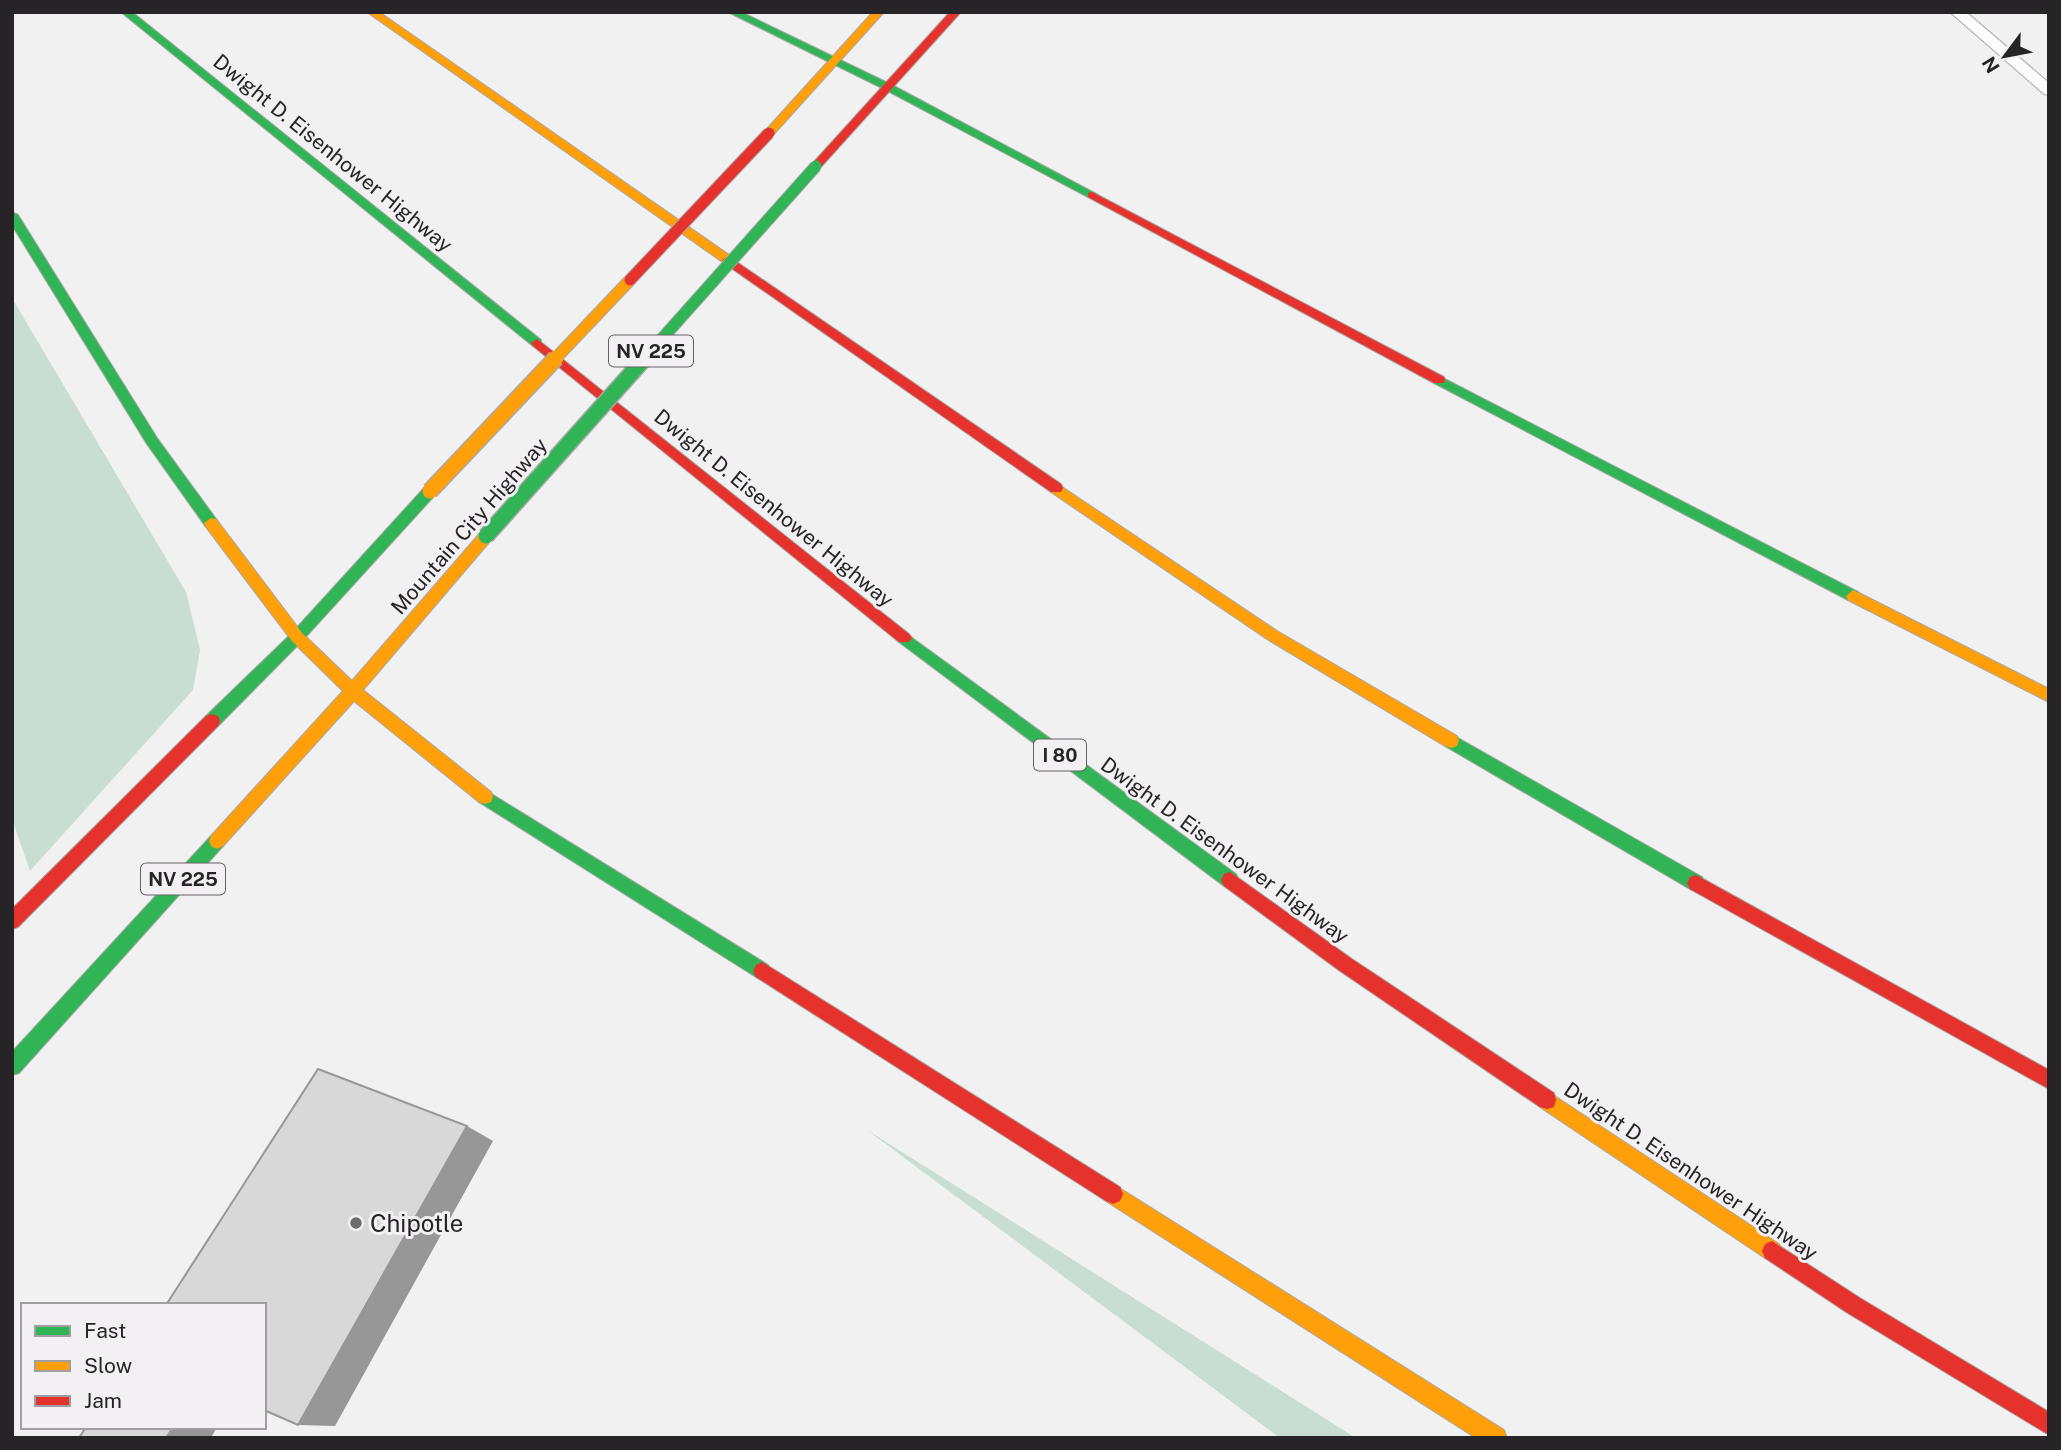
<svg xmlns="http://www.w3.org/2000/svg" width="2061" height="1450" viewBox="0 0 2061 1450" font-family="'Public Sans',sans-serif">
<rect width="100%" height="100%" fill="#f2f1f2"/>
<path fill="#c8ded2" d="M12,298L186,592L200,650L193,690L30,871L12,819Z
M867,1130L1356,1438H1280Z"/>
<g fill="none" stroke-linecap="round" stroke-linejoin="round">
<defs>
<path id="lane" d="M1950,12H1966L2049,83V95L2044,94Z"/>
<path id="fast" d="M121,12H132L541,340V346H533Z
M728,12H741L892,85L1098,195L1088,197L884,89Z
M12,212L18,215L157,438L216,519L218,523L216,527H206L147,444L12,225Z
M1439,376L1858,592L1860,596L1858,600H1848L1434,383L1433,380Z
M430,486L435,487L437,491L435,495L302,641L218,726H206L204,721L206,716L292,633L425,487Z
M904,632L1236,874L1239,880L1236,886L1230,888L1224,886L899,642L896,638L899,634Z
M1451,734L1702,877L1705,883L1702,889L1696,891L1690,889L1445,746L1443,741L1445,736Z
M485,790L768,965L771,971L768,977L762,980L756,977L479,802L477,797L479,792Z
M217,833L223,836L225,841L223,846L19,1073L12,1075V1052L211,836Z"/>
<path id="slow" d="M367,12H379L732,257V263H724Z
M873,12H884L773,135H765V131Z
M1056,483L1277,631L1457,736L1459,741L1457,746L1451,748L1445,746L1267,639L1051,492L1049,488Z
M211,518L216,519L302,633L352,681L481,532H491L493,536L491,540L363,690L491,792L493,797L491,802L485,804L479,802L354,701L223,846L217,849L211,846L209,841L211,836L343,691L292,641L206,527L204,523Z
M1853,590L2049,689V702L1848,600L1846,596Z
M1547,1091L1779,1244L1782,1251L1779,1258L1772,1261L1765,1258L1540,1107L1538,1100L1540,1093Z
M1113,1184L1504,1430L1507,1438H1476L1106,1201L1103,1194L1106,1187Z"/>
<path id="jam" d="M950,12H961L820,168H812V164Z
M1092,192L1444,377L1445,380L1444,383H1434L1088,197V193Z
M728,256L1061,484L1063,488L1061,492H1051L724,263L722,260Z
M537,339L909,634L912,638L909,642H899L533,346L531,343Z
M212,714L218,716L220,721L218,726L18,927L12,929V909L206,716Z
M1230,872L1352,959L1554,1093L1556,1100L1554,1107L1547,1109L1540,1107L1340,971L1224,886L1221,880L1224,874Z
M1696,875L2049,1070V1089L1690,889L1687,883L1690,877Z
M762,962L1120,1187L1123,1194L1120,1201L1113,1204L1106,1201L756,977L753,971L756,965Z
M1772,1241L1860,1298L2049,1412V1435L1846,1312L1765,1258L1762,1251L1765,1244Z"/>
</defs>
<use href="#lane" stroke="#a8a7a8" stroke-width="2"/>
<use href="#fast" stroke="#a8a7a8" stroke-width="2"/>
<use href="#slow" stroke="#a8a7a8" stroke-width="2"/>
<use href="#jam" stroke="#a8a7a8" stroke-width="2"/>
<use href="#lane" fill="#fdfdfd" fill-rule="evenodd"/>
<use href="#fast" fill="#30b455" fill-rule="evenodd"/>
<use href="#slow" fill="#ff9f0a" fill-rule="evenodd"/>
<use href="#jam" fill="#e5322d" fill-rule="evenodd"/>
<defs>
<path id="fast-bridge-far1" d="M643,360L816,166"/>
<path id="fast-bridge" d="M486,536L645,358"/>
<path id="slow-bridge-far1" d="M554,360L630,280"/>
<path id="slow-bridge" d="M430,491L556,358"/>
<path id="jam-bridge" d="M630,280L769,133"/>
</defs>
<use href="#fast-bridge-far1" stroke="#a8a7a8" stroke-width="13" stroke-linecap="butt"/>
<use href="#fast-bridge" stroke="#a8a7a8" stroke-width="18" stroke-linecap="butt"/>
<use href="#slow-bridge-far1" stroke="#a8a7a8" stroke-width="13" stroke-linecap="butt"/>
<use href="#slow-bridge" stroke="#a8a7a8" stroke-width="18" stroke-linecap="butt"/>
<use href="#jam-bridge" stroke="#a8a7a8" stroke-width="13" stroke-linecap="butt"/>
<use href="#fast-bridge-far1" stroke="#30b455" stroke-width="11"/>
<use href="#fast-bridge" stroke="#30b455" stroke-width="15"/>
<use href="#slow-bridge-far1" stroke="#ff9f0a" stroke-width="11"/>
<use href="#slow-bridge" stroke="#ff9f0a" stroke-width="15"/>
<use href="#jam-bridge" stroke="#e5322d" stroke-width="11"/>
</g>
<path fill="#989797" d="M467,1126L493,1141L335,1426L298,1425Z
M173,1427H217L211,1438H166Z"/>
<path fill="#d9d8d8" stroke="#989797" stroke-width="2" d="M318,1069L467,1126L298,1425L264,1410V1305H166Z
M86,1427H173L166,1438H79Z"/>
<circle fill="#6d6c6d" stroke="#f3f0f3" stroke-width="2.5" cx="356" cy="1223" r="7"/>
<g text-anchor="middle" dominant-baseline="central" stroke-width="6" stroke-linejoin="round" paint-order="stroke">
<g fill="#f3f0f3" stroke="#646164" stroke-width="2">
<rect x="609" y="335.5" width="84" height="31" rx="5"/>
<rect x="1034" y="739.5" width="52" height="31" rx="5"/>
<rect x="141" y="863.5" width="84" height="31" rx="5"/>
</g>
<g font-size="19" font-weight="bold" fill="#262426">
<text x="651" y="351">NV 225</text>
<text x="1060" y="755">I 80</text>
<text x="183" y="879">NV 225</text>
</g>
<g font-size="21" fill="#262426" stroke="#f3f0f3">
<text transform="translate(333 153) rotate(39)">Dwight D. Eisenhower Highway</text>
<text transform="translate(774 508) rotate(39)">Dwight D. Eisenhower Highway</text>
<text transform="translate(469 526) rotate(-49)">Mountain City Highway</text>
<text transform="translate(1225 850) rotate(36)">Dwight D. Eisenhower Highway</text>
<text transform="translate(1691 1171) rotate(34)">Dwight D. Eisenhower Highway</text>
</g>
<g font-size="24" fill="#262426" stroke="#f3f0f3" text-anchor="start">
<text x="370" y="1223">Chipotle</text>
</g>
</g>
<rect width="2061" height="1450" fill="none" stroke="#262426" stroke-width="28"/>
<rect x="21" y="1303" width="245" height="126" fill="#f3f0f3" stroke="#a19ea1" stroke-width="2"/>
<rect x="35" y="1326" width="35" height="10" fill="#30b455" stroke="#a19ea1" stroke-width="2"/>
<text x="84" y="1338" font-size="21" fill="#262426">Fast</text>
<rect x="35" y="1361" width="35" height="10" fill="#ff9f0a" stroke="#a19ea1" stroke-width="2"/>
<text x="84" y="1373" font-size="21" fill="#262426">Slow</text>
<rect x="35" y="1396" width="35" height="10" fill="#e5322d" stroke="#a19ea1" stroke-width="2"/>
<text x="84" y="1408" font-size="21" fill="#262426">Jam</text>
<g transform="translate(2005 56) rotate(238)" stroke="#f3f0f3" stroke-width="5" paint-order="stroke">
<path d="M0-5L12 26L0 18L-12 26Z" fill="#262426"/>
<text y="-10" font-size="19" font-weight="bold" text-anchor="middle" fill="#262426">N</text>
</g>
</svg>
